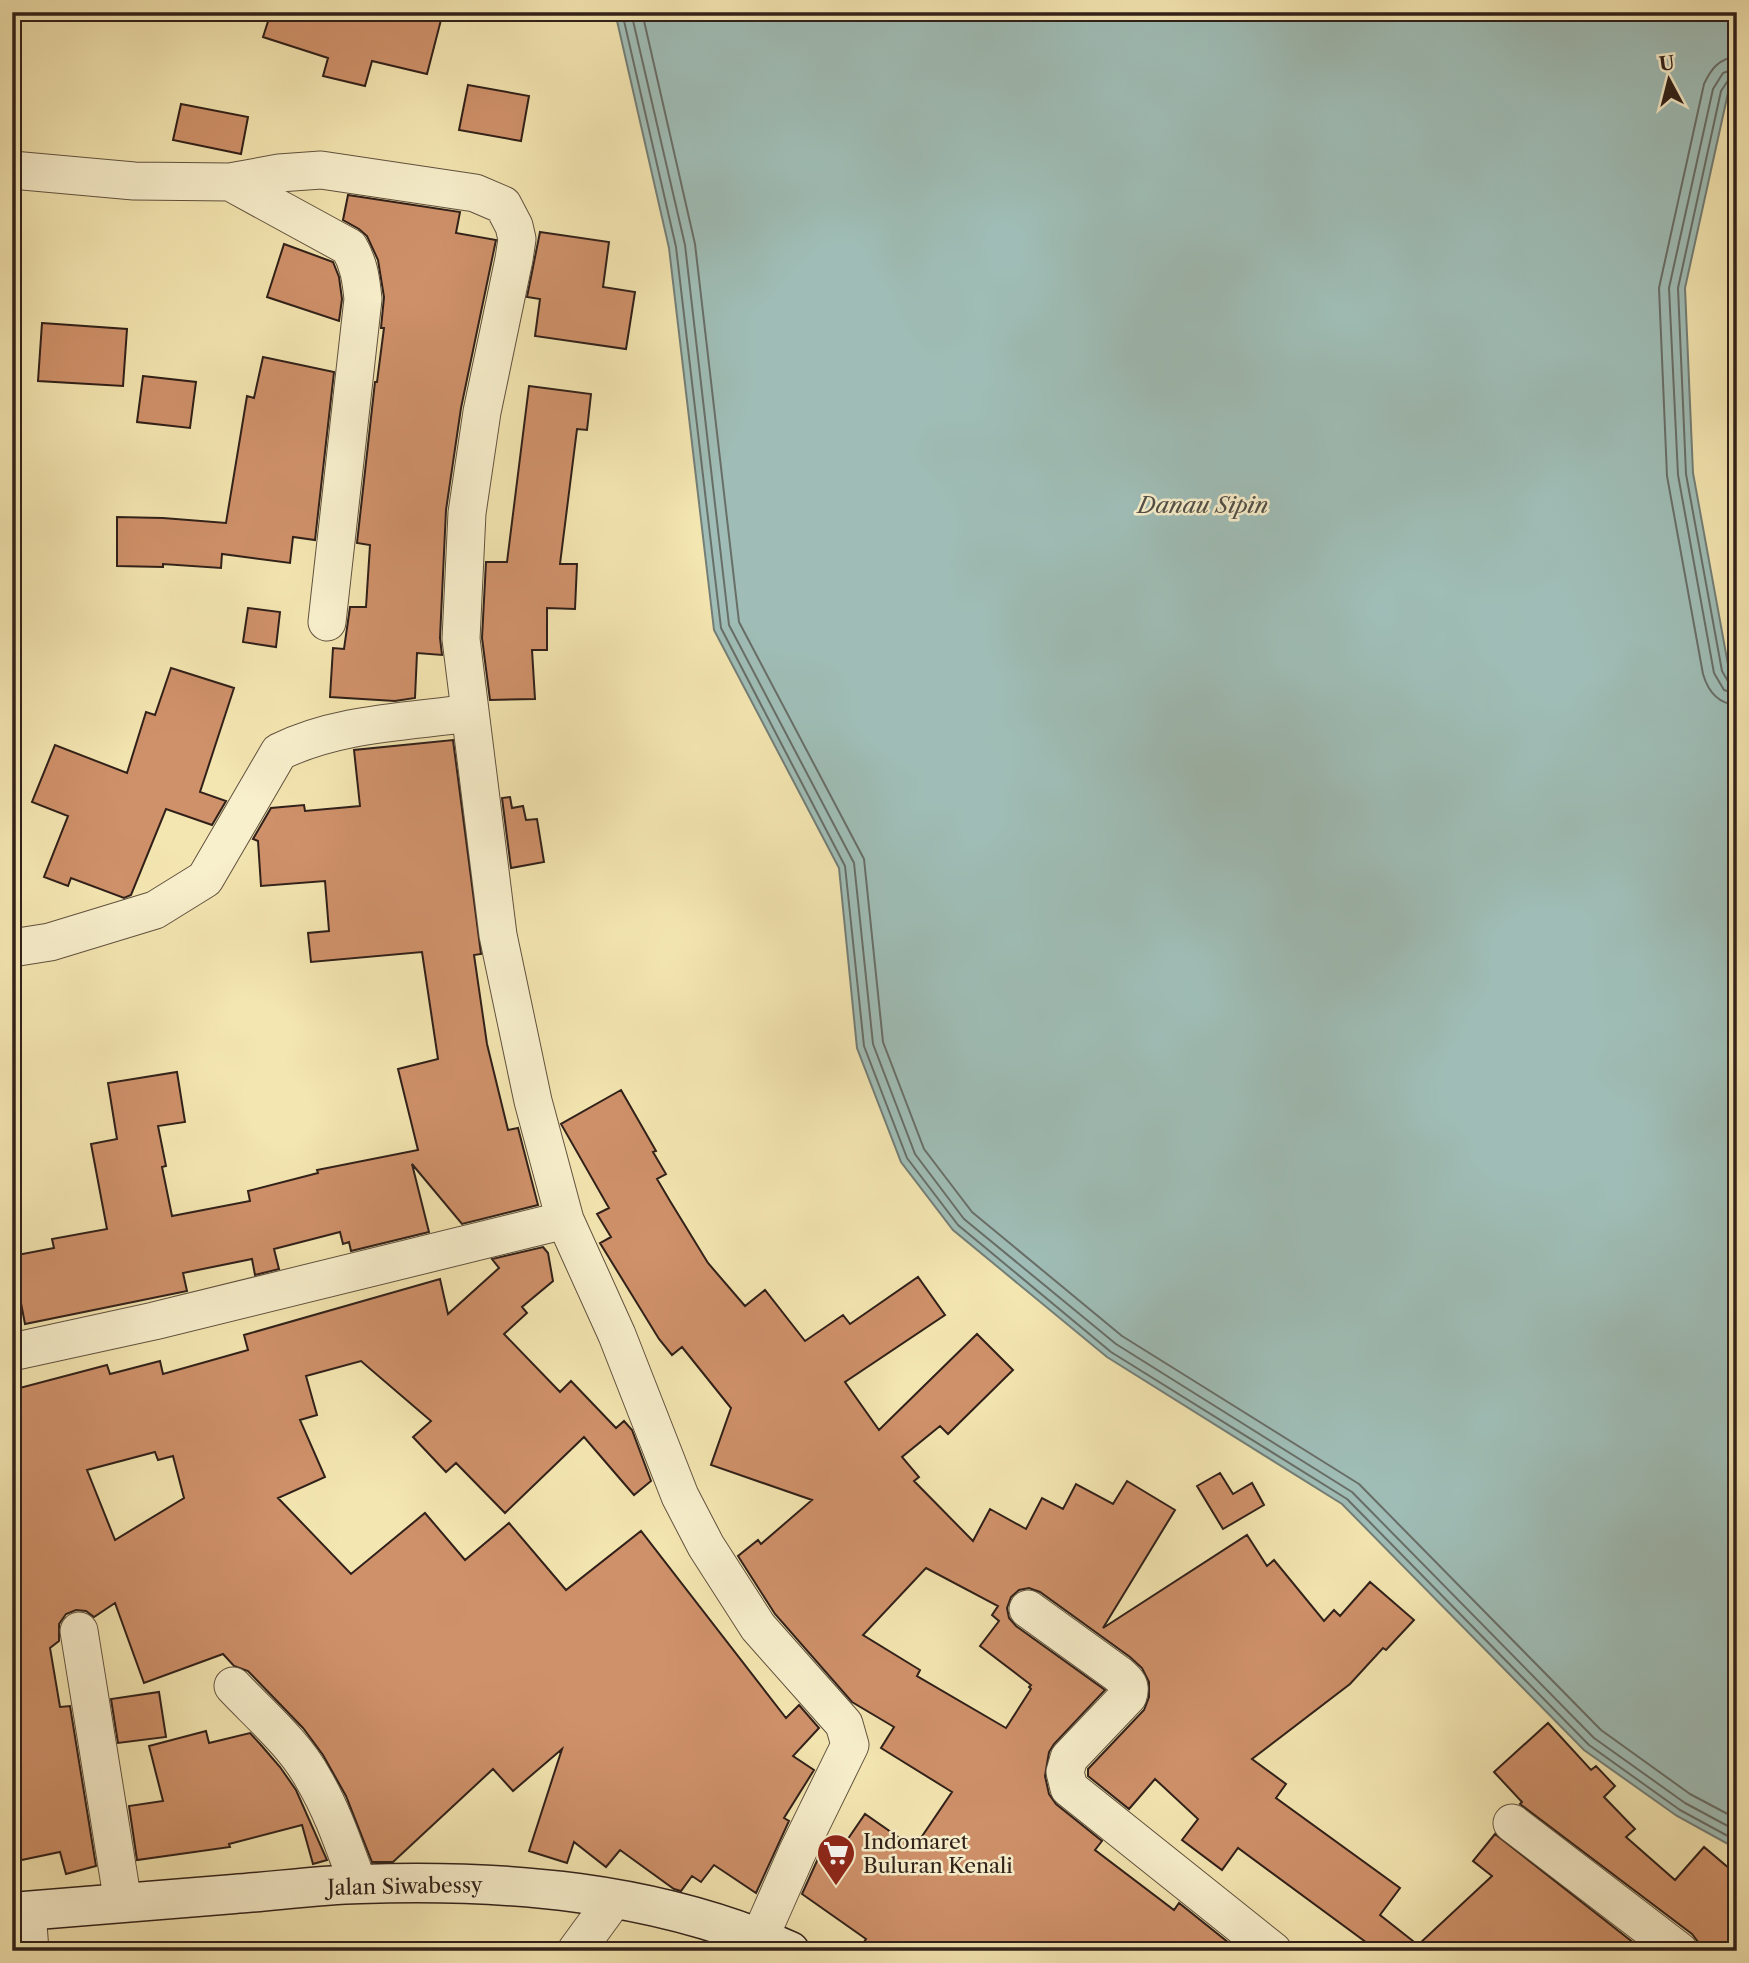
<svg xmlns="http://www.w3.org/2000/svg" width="1749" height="1963" viewBox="0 0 1749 1963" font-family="'Libre Caslon Text',serif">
<rect width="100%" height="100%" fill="#f4e6b1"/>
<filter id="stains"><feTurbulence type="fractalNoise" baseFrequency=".00286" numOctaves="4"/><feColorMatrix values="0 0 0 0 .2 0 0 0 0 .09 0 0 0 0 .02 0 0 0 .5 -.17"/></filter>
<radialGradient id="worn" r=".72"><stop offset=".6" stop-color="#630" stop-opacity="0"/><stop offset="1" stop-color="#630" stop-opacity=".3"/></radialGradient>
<path fill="#9fbdb6" stroke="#737e77" stroke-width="2" d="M615,12H1737V79L1728,93L1685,288L1693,473L1729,670L1737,684V1849L1677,1816L1584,1750L1342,1504L1107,1357L953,1230L901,1162L857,1048L839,868L714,630L669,248Z"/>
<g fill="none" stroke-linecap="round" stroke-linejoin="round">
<path stroke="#686e68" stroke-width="2" d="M622,12L676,247L721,628L845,866L864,1046L907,1158L958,1225L1111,1352L1347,1499L1589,1745L1680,1810L1737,1841
M631,12L685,245L729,625L854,863L873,1044L915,1154L964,1219L1116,1344L1352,1492L1594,1738L1685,1803L1737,1831
M642,12L695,244L739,622L864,859L883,1042L924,1149L972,1212L1122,1336L1359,1484L1601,1730L1690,1794L1737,1819
M1737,57C1719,58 1711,69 1704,84L1659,288L1667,476L1703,674C1708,691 1718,704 1737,705
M1737,68L1723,73L1713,89L1669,288L1678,475L1714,673L1724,690L1737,694
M1737,77L1729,79L1721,91L1678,288L1686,474L1722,671L1729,683L1737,685"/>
</g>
<path fill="#cf916a" stroke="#302019" stroke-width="2" fill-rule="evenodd" d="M271,12H427L442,16L427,74L372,61L365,86L323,76L328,58L263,37Z
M468,85L529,96L521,141L459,130Z
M181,104L248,117L241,154L173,140Z
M348,195L460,212L456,233L496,240L461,408L446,510L440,638L442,655L417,653L415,698L395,701L330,697L333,648L344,649L350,607H366L370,545L357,543L375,382H377L384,328H381L384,297L378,260L367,236L359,229L343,220Z
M540,232L609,242L603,287L635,292L626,349L535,336L540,299L527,297Z
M284,244L333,262L339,277L342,299L339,321L267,297Z
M42,323L127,329L123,386L38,381Z
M263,357L334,372L315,540L293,537L290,563L222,554L221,568L163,564V567L117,566V517L163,518L226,523L247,396L254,398Z
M143,376L196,382L190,428L137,422Z
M529,386L591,394L587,430L577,429L560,564H577L575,609L547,608V650H532L535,699L490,700L482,638L486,562H507Z
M248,608L280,612L276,647L243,642Z
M171,668L234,688L200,792L226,801L212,825L166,809L131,895L124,898L71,878L68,886L44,877L68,816L32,802L55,745L127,773L146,712L155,715Z
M453,740L481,954L474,955L487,1044L508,1130L518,1128L538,1205L462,1224L412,1164L429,1232L351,1251L349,1242L343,1244L340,1232L274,1249L279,1269L255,1275L252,1259L183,1273L187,1291L25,1324L12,1256L54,1248L52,1239L107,1229L91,1144L117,1139L108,1083L177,1072L185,1122L158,1126L166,1166L162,1167L172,1216L250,1201L248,1191L318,1173L317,1170L418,1150L398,1069L438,1059L422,952L311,962L308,933L329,931L325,881L261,886L258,841L253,839L271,808L304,805L305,811L360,806L354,750Z
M510,797L512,808L523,806L526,820L537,819L544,862L511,868L502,798Z
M621,1090L656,1151L653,1152L666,1174L657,1179L670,1201L708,1263L745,1306L765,1290L805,1341L843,1315L850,1324L918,1277L945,1315L845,1382L879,1430L977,1334L1013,1370L948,1434L940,1426L902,1457L919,1477L914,1481L973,1541L990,1509L1026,1529L1042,1498L1063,1509L1076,1484L1113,1504L1127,1481L1175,1510L1103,1628L1247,1535L1267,1566L1274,1560L1324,1621L1334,1610L1340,1616L1370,1582L1414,1620L1386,1650L1383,1648L1350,1684L1252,1759L1286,1784L1276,1798L1400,1888L1380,1915L1418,1945L1492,1876L1473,1861L1495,1834L1644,1951H1378L1238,1848L1222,1870L1182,1840L1198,1819L1155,1779L1129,1809L1088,1776V1769L1144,1710L1149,1697V1682L1142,1668L1130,1657L1040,1592L1029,1588L1019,1590L1011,1597L1007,1608L1009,1618L1016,1626L1105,1690L1054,1744L1049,1752L1045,1776L1049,1794L1056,1804L1102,1841L1095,1850L1174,1910L1179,1903L1239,1951H858L866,1939L802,1894L826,1841L841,1849L865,1814L914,1848L952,1792L881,1748L894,1727L852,1702L775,1614L738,1556L758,1540L761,1544L812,1500L711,1465L731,1408L682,1347L672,1355L659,1339L600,1243L611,1237L597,1214L609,1208L561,1124ZM926,1568L998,1606L992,1615L999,1621L980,1646L1031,1685L1029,1687L1031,1689L1006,1728L917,1676L920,1670L863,1635Z
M543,1247L548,1253L553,1281L522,1307L527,1313L504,1334L560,1392L571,1381L616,1428L624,1421L632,1430L651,1481L634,1495L584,1437L505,1513L456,1463L446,1472L413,1437L431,1421L361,1361L306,1376L317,1415L300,1420L325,1477L278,1498L351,1574L425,1513L465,1560L509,1523L566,1590L641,1531L786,1718L799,1705L819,1728L793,1756L814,1770L784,1818L789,1821L756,1893L714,1865L701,1882L692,1876L681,1891L674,1889L620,1850L606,1867L574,1842L567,1863L529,1851L562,1749L513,1791L493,1769L393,1862H372L346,1796L323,1755L303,1728L248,1671L234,1666L223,1654L144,1683L115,1603L94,1617L86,1611L76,1610L66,1614L59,1624V1641L50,1648L60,1707L70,1706L96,1866L66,1874L60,1852L12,1862V1390L107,1365L110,1374L160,1361L163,1374L248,1350L244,1335L440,1279L448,1314L499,1268L492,1259ZM155,1452L158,1460L173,1456L184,1498L115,1540L87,1470Z
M1220,1473L1233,1494L1252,1483L1264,1505L1223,1529L1197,1486Z
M159,1692L166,1737L118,1743L111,1699Z
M1548,1723L1591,1770L1596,1766L1615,1786L1604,1797L1635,1829L1626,1837L1675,1880L1704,1847L1737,1875V1951H1700L1698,1942L1692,1934L1520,1804L1522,1802L1494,1772Z
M206,1731L209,1743L250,1733L261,1745L280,1767L296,1790L327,1860L313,1864L302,1825L229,1844L230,1847L137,1860L129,1806L163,1801L149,1746Z"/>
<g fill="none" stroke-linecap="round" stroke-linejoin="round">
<defs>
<path id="street" d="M12,170L134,181L230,182L279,173L321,170L475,193L503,205L514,226L517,239L514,259L482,412L467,513L461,639L498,935L533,1101L565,1220L617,1335L680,1496L706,1546L758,1627L844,1724L850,1745L797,1853L760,1937
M230,182L349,247C359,264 361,279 363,299L327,622
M12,948L50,942L155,910L205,879L279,752C337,723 406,722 470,713
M12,1352L154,1321L565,1220
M1028,1609L1118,1674C1126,1681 1132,1685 1128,1696L1069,1758L1065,1772L1069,1788L1273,1951
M79,1631L123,1903
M233,1686C260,1715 295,1744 314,1780C333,1812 345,1849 358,1884
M1512,1823L1679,1951
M27,1911L30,1951
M576,1951L614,1899"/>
<path id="secondary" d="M12,1912C86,1906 160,1900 234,1894C276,1891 318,1885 360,1884C505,1879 656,1891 790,1951"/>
</defs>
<use href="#street" stroke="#61523f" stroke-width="39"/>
<use href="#secondary" stroke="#302019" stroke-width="41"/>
<use href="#street" stroke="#f8efcc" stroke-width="37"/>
<use href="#secondary" stroke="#f8efcc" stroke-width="38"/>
</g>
<defs>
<symbol id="supermarket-pin" viewBox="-11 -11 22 30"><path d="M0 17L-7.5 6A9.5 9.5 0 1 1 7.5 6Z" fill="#8f2418" stroke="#f8efcc"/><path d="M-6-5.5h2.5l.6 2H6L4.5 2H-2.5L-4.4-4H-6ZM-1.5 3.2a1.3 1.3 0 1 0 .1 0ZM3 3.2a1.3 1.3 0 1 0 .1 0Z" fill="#fff"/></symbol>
</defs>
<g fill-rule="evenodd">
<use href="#supermarket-pin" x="814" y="1831" width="44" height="60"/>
</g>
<g text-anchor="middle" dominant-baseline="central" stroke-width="5" stroke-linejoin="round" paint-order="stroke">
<g font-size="21" fill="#302019" stroke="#f8efcc" text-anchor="start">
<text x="863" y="1841">Indomaret<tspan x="863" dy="24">Buluran Kenali</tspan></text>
</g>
<g font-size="21" fill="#302019" stroke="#f8efcc">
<text transform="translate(405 1886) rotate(-1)">Jalan Siwabessy</text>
</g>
<g font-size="23" font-style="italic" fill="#514f48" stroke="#f8efcc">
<text x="1203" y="505">Danau Sipin</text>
</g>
</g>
<rect width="1749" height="1963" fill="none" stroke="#f4e6b1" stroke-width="42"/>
<rect x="14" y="14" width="1721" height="1935" fill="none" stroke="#302019" stroke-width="3.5"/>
<rect x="21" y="21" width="1707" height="1921" fill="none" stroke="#302019" stroke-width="2"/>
<g transform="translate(1669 80) rotate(353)" stroke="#f8efcc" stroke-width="5" paint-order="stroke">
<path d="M0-5L12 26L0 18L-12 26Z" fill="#302019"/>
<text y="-10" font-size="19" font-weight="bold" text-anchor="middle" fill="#302019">U</text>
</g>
<rect width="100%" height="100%" filter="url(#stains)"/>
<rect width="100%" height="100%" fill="url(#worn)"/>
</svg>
